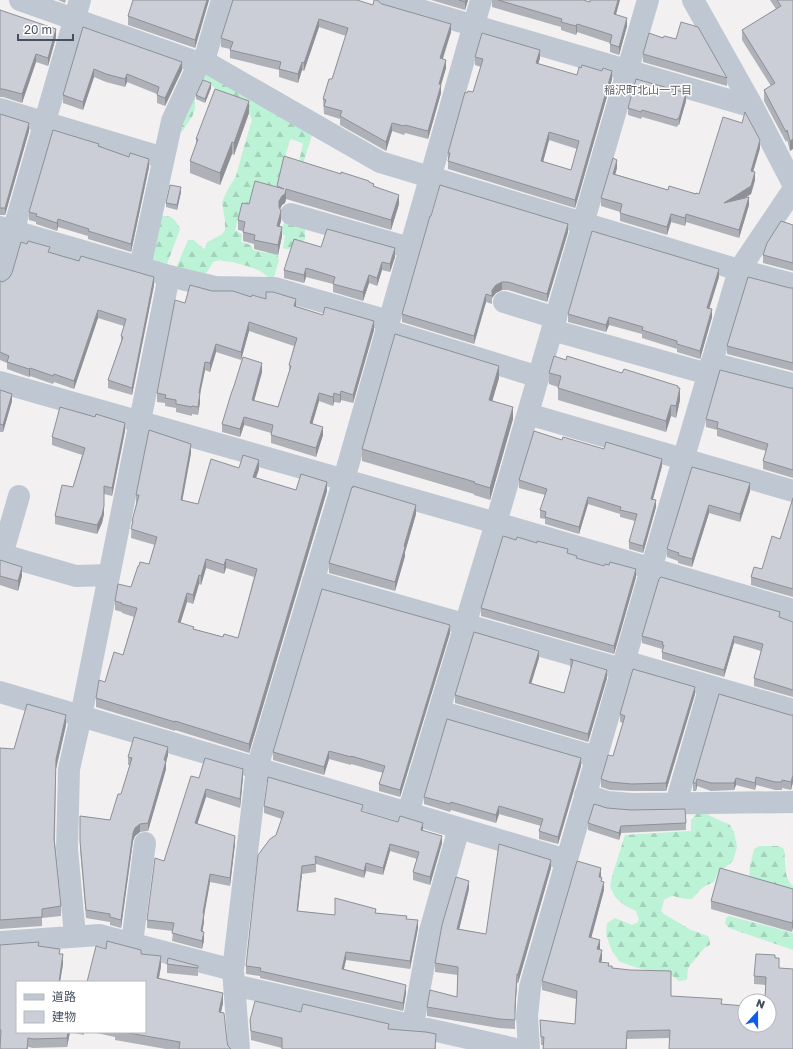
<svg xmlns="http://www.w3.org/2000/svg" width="793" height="1049" viewBox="0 0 793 1049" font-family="'Golos Text','Noto Sans JP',sans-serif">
<defs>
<pattern id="forest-firs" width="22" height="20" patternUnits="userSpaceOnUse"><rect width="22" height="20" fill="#bcf2d6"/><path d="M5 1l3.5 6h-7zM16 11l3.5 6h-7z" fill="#a3d1ba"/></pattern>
</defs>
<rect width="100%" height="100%" fill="#f2f0f0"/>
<path fill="url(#forest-firs)" d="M210,69L313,132L302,167L298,166L303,144L302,143L291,139L290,140L283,164L282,188L275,186L248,211L240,212L235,230L240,233L242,235L241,242L251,245L253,250L266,253L268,252L277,253L279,260L274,277C268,280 266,274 260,271C252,267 231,261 223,261C220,260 216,261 213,262L209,269L205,274L179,270L177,266L188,240H194L200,246L205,249L207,242L221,235L225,230V221L222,202L228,189L236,176L245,143L252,120L249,112L217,93L214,87L200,82L195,97V109L192,117L181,133L177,121L200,73Z
M159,216C171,215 175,218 180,229L167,264L150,260Z
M286,219L305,224V239L300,244C300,244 296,244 295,245C290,247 289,251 283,248L285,236L281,233V229Z
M699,811C710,815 719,821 729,824L734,832L737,847L733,861L717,874L714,882C701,887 701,889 692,899C689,899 685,899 681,898C671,896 674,894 664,900L661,911L664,914L691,930L708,936L710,941V945L705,947L688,968L687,980L679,981C669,971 656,972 643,969C635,968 627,964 619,961L612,951L606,934L607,923L615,918L632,925L638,922L639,919L636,911L624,905L615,897L610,886L613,873L625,835L691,831V820Z
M759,846H779L784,849C786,861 783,878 793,886V903L749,878L750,866L754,849Z
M729,916L793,933V950L729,928L725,924L726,918Z"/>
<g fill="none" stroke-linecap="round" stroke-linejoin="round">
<path stroke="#bfc8d2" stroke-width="22" d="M20,0L199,63
M386,0L753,107
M693,0L753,107L793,184
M204,61L380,162L739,270L793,284
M0,109L164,158
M291,214L410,248
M0,227L169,276L215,287L275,288L389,321
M140,267L172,121L199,63L204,61L222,0
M0,277L80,0
M504,302L556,318
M386,330L539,377
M552,330L708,374
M711,363L793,384
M0,382L496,523L793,610
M528,414L793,491
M0,554L76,576L108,575
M2,555L19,496
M313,581L622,669
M624,661L793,710
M0,692L567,860
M439,711L596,757
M585,795L608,802L632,804L793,802
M676,803L710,686
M408,813L496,523L648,0
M75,936L67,849L69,769L81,716L169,276
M0,942L99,935L233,970
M132,943L145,843
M234,985L516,1049
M413,1025L430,931L459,828
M239,1049L233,970L257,768L344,479L481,0
M529,1049L527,1016L530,987L651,569L739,270L793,190"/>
</g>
<path fill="#afb1b8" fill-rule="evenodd" d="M58,0H66L65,3Z
M133,0H209L195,48L128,25V16Z
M431,0H468L465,10Z
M492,0H583L616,14L627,26L619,55L610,52V43L577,32L576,35L561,30V27L492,7Z
M770,0H793L790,151L787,140L786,142L764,101V90L771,86L742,40V30L776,9Z
M382,4L451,32L443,59L446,68L441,85V93L428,139L405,133L404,135L392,131L386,151L340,125V119L324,114L323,99L333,76L346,36L319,27L304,71L302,70L298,83L279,77V70L230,58V49L221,47V38Z
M0,10L56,37L48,66L36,62L22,103L3,97H0Z
M83,27L182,70L165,106L157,103V94L127,82L125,87L106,82L94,77L83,110L63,103V95Z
M643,54L727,78V86L643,62Z
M475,57L540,58L538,64L577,75L612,79L575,208L448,169V153L467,93L473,92L481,67L475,65ZM549,140L577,149L571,170L543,162Z
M211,88L205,103L196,99V95Z
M686,101L679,125H678L677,127L642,117L641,119L628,115V108Z
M249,113L234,155L232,154L220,185L190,173V161L196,144V139Z
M0,114L29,131L5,215H0Z
M99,146L149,167L131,252L88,239V236L58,227L57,231L36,224V222L29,220V212Z
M760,148L753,172L755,180L751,194L745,198L749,205L739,238L686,222L685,226L671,222L667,235L620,221V212L601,206V198L617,168L615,174L668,190L699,194Z
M341,174L369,182L399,204L391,230L286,199L285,203L282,205L280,209L281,221L279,226L282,236L278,255L254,249V244L243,241V231L238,230V220L249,204L277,187Z
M181,192L177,210L166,207V203Z
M793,225V271L763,263V255Z
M568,232L547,302L508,290H502L496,293L492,298V304L486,302L474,344L402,322V314Z
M321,247L395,257L390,272L382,270L377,286L369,283L363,301L333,292V284L306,277L304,283L284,278V270Z
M50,252L154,285L132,395L108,388V380L121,342V336L124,326L98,318L74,389L54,382L53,384L30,376L29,377L7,369V363L0,360V281L3,282L9,278Z
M719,277L709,308L712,317L700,359L677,352V349L642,338V334L609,325L606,332L568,322V314Z
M790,288H793V371L727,354V346Z
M212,291L266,299L296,306L323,315L374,330L353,403L341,400L340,403L334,402L333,406L319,401L312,424L323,435L316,457L271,443V433L244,425L240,437L222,432V424L262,372L254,401L278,407L289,372V365L294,346L249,331L241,360L216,352L210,372L205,370L200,394V402L198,415L192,414V416L176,412V408L165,406V403L157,402V393L185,303Z
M566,360L622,373L678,388L680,400L676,418L671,416L666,432L558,400V387L549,384V373Z
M499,378L492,401L513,419L490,500L474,495V494L362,461V449Z
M790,388H793V478L763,469V461L766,451L717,436V430L706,427V419Z
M0,390L12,401L3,432H0Z
M125,431L112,496L104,494V514L102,523L97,534L55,524V516L73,487L82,455L52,445V437Z
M562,440L662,466L653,499L656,507L643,553L629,549V542L635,521L620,517V514L588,504L579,534L545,524V519L540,518V510L545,495L519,488V480Z
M191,453L182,500L198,504L239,468L259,469L256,478L296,490L327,491L249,753L175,730V731L96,707V698L105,682L123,655L134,617L122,613V612L115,610V601L131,587L139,566L149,564L155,545L131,538L132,521L136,504V495ZM206,568L224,574L226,568L254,577L238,638L223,637L194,629L180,623L187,602L193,604L199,584L201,585Z
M692,467L750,491L740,522L709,513L692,567L678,563V561L667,557V549Z
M793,498V597L751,585V577L762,569L780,539Z
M416,514L405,552V556L395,591L329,573V563Z
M568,554L577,559L636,577L614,654L481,616V608Z
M0,560L22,576L18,591L0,585Z
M780,618L793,622V697L754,686V678L761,651L734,643L724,677L662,659V649L642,643V636Z
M450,633L400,797L379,791V784L383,773L351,764V765L329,759L324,775L273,760V752Z
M539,658L531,683L564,693L571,668L570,667V659L607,678L588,742L455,703V695Z
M695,694L666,791H632L610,790L601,787V779L613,756L623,723L620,722V714Z
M719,694L790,715H793V782L791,790L782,788V790H775L756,785L755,790L736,785L734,790L711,791L697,786L696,791H693V783Z
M66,725L56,769L55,842L61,906V916L42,918V926L0,929V748L14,749Z
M168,755L166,762V769L164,776L148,831L140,832L135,836L133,841L121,928L110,925V922L86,918L80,849V816L110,820L121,794L130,765H128V757Z
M581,766L558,844L539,839V831L541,826L499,814L496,823L451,810L450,812L424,804V797Z
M243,777L240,808L206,797L197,824L235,844L230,886L210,882L204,914V922L202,932L204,940L202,949L172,941L173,931L147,928V920L164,861L199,778Z
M264,806L363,812L423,830L442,843L430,885L413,880V872L417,859L390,851L383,875L366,871L364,878L316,864V872L302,874L298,911L335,915L376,913L407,919L418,928L410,969L346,960L344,969L406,993L403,1011L260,978V976L246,974V966L276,835L282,819L264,813Z
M607,808L686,823V830L621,833L619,840L588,830V823Z
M551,868L518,983H517L515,1012V1029L499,1028L427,1016V1007L457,997L458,975L435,972V963L469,889L459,929L486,934Z
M601,876L602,881L604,890L591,938L600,949V950L602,959L601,962L609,966L612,968L671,996L722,1004L769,1025L766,985L754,984V976L775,958L779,968L793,1049L670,1038L627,1039V1049H543V1045H541L540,1020L575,1024L576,999L542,990V981Z
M793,889L792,932L711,909V901Z
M0,945L39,946L60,954L63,964L60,982H17L70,1032L67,1047L33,1048L28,1047V1049H0Z
M106,949L141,954L161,966L159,978L223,1003L221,1012L227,1041L228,1046L231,1049H166L115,1040V1037L92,1032H145Z
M167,964L198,966V976L167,973Z
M301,1012L389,1029L436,1044V1049H282V1048L251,1040L250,1020Z
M70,1032H84V1035Z"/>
<path fill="#8e9096" d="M207,0H209L195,48V40Z
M466,0H468L465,10V2Z
M618,0H620L614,22V14Z
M627,18V26L619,55V47Z
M319,19V27L304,71V63Z
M451,24V32L440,66V58Z
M577,24V32L576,35V26Z
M56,29V37L48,66V58Z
M540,50V58L536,71V63Z
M36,54V62L22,103V94Z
M446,60V68L441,85V93L428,139V131L439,84Z
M182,62V70L165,106V98Z
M302,62V70L298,83V74Z
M94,69V77L83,110V102Z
M612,71V79L575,208V200Z
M127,74V82L125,87V79Z
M211,83V88L205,103V99Z
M686,93V101L679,125V118Z
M249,101V113L234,155V143Z
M29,123V131L5,215V208Z
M392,123V131L386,151V142Z
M549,132V140L541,169V161Z
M793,139V149L790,151V141Z
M760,140V148L751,179V171Z
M232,142V154L220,185V173Z
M149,159V167L131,252V244Z
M617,160V168L613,182V174Z
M755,172V180L751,194L724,211V203Z
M181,187V192L177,210V205Z
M286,189V199L285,203L282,205L279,211V201Z
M399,195V204L391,230V220Z
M749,197V205L739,238V230Z
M281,211V221L277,235V226Z
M671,214V222L667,235V227Z
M686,214V222L685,226V218Z
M58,219V227L57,231V223Z
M568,224V232L547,302V294Z
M282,227V236L278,255V245Z
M395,248V257L390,272V264Z
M382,262V270L377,286V278Z
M306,268V277L304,283V275Z
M719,269V277L707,316V308Z
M369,275V283L363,301V292Z
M154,277V285L132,395V388Z
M502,282V290L496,293L492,298V304V290L496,285Z
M486,294V302L474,344V336Z
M296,299V307L294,306Z
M712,309V317L700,359V351Z
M98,310V318L74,389V381Z
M609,317V325L606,332V325Z
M374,321V330L353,403V395Z
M249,322V331L241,360V352Z
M216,344V352L210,372V363Z
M205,362V370L200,394V402L198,415L199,393Z
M262,363V372L252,408V400Z
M499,366V378L489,412V400Z
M30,368V376L29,377V369Z
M678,386V396L680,388V400L676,418V406Z
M341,391V400L340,403V395Z
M319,393V401L310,432V423Z
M334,393V402L333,406V397Z
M12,394V401L3,432V425Z
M671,405V416L666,432V421Z
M513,407V419L490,500V488Z
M244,417V425L240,437V429Z
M125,423V431L112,496V488Z
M323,427V435L316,457V448Z
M191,444V453L181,508V500Z
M662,459V466L651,506V499Z
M259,460V469L253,486V477Z
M327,482V491L249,753V744Z
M750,483V491L740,522V514Z
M588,497V504L579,534V527Z
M656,500V507L643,553V546Z
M416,505V514L405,552V556L395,591V582L404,546Z
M709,505V513L692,567V559Z
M104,506V514L102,523L97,534V525Z
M206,559V568L201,585V576Z
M226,559V568L224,574V565Z
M22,567V576L18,591V581Z
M636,569V577L614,654V646Z
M199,575V584L193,604V595Z
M187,593V602L178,631V622Z
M450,625V633L400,797V790Z
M734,636V643L724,677V670Z
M539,651V658L529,691V683Z
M607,670V678L588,742V734Z
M695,687V694L666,791V783Z
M66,715V725L56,769V759Z
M168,747V755L166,762V769L164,776L148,831V823Z
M329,751V759L324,775V767Z
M581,758V766L558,844V837Z
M243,769V777L240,808V799Z
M793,775V782L791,790V782Z
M756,777V785L755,790V783Z
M736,778V785L734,790V783Z
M697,779V786L696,791V783Z
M206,789V797L195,831V823Z
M499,806V814L496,823V815Z
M423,823V830H421Z
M140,824V832L135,836L133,841L121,928V920L133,833L135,828Z
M621,826V833L619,840V833Z
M235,836V844L230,886V878Z
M442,836V843L430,885V877Z
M390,844V851L383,875V868Z
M551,860V868L518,983V974Z
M366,863V871L364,878V871Z
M302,866V874L297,919V911Z
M601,868V876L599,885V877Z
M210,874V882L203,922V913Z
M469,881V889L457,938V929Z
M604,882V890L589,946V937Z
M204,914V922L201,940V931Z
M793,919V927L792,932V923Z
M418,920V928L410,969V961Z
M204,932V940L202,949V941Z
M600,940V949L597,957V949Z
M602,950V959L599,970V962Z
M346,952V960L342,976V969Z
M63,954V964L60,982H59Z
M161,956V966L157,987V978Z
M517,974V983L515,1015V1006Z
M406,985V993L403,1011V1003Z
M223,993V1003L219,1021V1012Z
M68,1032H70L67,1047V1038Z"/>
<path fill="#cbced6" stroke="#8e9096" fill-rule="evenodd" d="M133,0H207L195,40L128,16Z
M233,0H357L373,5L374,0H377L382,4L451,24L440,58L446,60L439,84L441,85L428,131L405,125L404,126L392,123L386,142L340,116L342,111L324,106L326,100L323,99L329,79H332L333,76L348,28L319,19L304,63L302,62L298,74L279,69L281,62L230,50L233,42L221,38Z
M459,0H466L465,2Z
M498,0H583L590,2V0H618L614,14L627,18L619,47L610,44L612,35L577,24L576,26L561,22L562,19Z
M777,0H793V139L790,141L787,130L786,132L764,90L775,83L742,30L781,6Z
M0,10L56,29L48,58L36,54L22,94L3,89H0Z
M681,22L698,27L727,78L643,54L649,33L663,38L664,36L676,39Z
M83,27L182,62L165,98L157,95L159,87L127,74L125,79L106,74L94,69L83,102L63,95Z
M482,33L540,50L536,63L577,75L579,67L581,68L582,65L602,71L603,68L612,71L575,200L448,161L450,153H448L465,92L467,93L468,91L473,92L483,59L475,57ZM549,132L579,141L571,170L541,161Z
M636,79L686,93L679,118H678L677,120L642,110L641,112L628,108Z
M203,80L211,83L205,99L196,95Z
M215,89L249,101L234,143L232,142L220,173L190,161L198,139H196Z
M745,112L760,140L751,171L755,172L751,186L724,203L749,197L739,230L686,214L685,218L671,214L667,227L620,213L622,204L601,198L613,158L617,160L613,174L668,190L669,186L696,194V193L699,194L723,117L742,123Z
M0,114L29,123L5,208H0Z
M53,130L99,144L98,146L129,157L130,153L149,159L131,244L88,231L89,229L58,219L57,223L36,216L37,214L29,212Z
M284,156L341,174V172L369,181V182L374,184L373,186L399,195L391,220L286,189L285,194L282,196L279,201V207L281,211L277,226L282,227L278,245L254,240L255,235L243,232L245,222L238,220L242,203L249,204L255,181L284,189L277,186Z
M170,185L181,187L177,205L166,203Z
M440,185L568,224L547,294L508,282H502L496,285L492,290V296L486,294L474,336L402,314L430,216H431Z
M781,221L793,225V263L763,255L767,243Z
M327,229L395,248L390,264L382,262L377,278L369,275L363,292L333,284L335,277L306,268L304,275L284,270L294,239L321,247Z
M592,231L719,269L707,308L712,309L700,351L677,344V341L642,330L643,327L609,317L606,325L568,314Z
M28,241L50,247L48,252L79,261L81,256L154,277L132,388L108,380L123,337L121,336L126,319L98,310L74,381L54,374L53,376L30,368L29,369L7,362L9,356L0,352V281L3,282L9,278L12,273L21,242L27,244Z
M748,277L790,288H793V363L727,346Z
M190,285L212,291H233L251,297L252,295L266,299V292H273L296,299L294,306L323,315L325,307L374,321L353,395L341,391L340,395L334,393L333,397L319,393L310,423L323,427L316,448L271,435L273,425L244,417L240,429L222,424L231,394L234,386L243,357L262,363L252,400L278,407L291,366L289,365L297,338L249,322L241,352L216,344L210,363L205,362L199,393H200L198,407L192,406V407L176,404V400L165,398L166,395L157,393L175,300L185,303Z
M395,334L499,366L489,400L513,407L490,488L474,483L475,482L362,449Z
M554,356L566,360L567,356L622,373L624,369L678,386V388H680L676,406L671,405L666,421L558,388L561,376L549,373Z
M720,370L790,388H793V470L763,461L768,444L717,428L718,422L706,419Z
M0,390L12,394L3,425L0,424Z
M60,407L95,417L96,414L125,423L112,488L104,486V506L102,515L97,525L55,516L62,485L73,487L85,448L52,437Z
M149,430L191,444L181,500L198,504L211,459L239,468L243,455L259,460L253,477L296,490L301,474L327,482L249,744L175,721V722L96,698L99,680L105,682L114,652L123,655L137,608L122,604V603L115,601L118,584L131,587L138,566H139L140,562L149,564L157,537L131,529L133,521H132L139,495H136ZM206,559L224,565L226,559L257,569L238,638L224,634L223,637L193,629L194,627L178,622L187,593L193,595L199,575L201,576Z
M534,431L562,440L563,437L604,449L606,442L662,459L651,499L656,500L643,546L629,542L637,514L620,510L621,507L588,497L579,527L545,517L546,512L540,510L547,489L519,480Z
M692,467L750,483L740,514L709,505L692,559L678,555L679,553L667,549Z
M353,486L416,505L404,546L405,547L395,582L329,563L352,487L353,488Z
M793,498V589L751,577L754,567L762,569L772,536L780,539Z
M503,536L516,540L517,537L537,543V541L568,549L567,553L577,556L576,558L604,566L605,564L609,565L610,562L636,569L614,646L481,608Z
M0,560L22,567L18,581L0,576Z
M661,577L780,612L779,617L793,622V690L754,678L763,644L734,636L724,670L662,652L664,645H662L663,642L642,636L659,579Z
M322,589L450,625L400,790L379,784L385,766L351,756V757L329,751L324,767L273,752Z
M474,632L539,651L529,683L564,693L573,661L570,659L607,670L588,734L455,695Z
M633,669L695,687L666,783L632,784L610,782L601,779L608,755L613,756L625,716L620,714Z
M719,694L790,715H793V775L791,782L782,780V782H775L756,777L755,783L736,778L734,783H711L697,779L696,783H693Z
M27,704L66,715L56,759L54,839L61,906L42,909V917L0,920V748L14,749Z
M447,719L581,758L558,837L539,831L543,819L499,806L496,815L451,802L450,804L424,797Z
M134,737L168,747L164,760L166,761L164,768L148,823L140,824L135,828L133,833L121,920L110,917V914L86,910L80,841V816L110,820L118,794H121L132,758L128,757Z
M205,758L243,769L240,799L206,789L195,823L235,836L230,878L210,874L203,913L204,914L201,931L204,932L202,941L172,933L174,923L147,920L155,858L164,861L191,776L199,778Z
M268,777L363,805L361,811L398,822L400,816L423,823L421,830L442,836L430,877L413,872L419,852L390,844L383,868L366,863L364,871L315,856L316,864L302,866L297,911L335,915V898L376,909L375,913L407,916L406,919L418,920L410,961L346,952L342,969L406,985L403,1003L260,971L261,968L246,966L258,855L270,839L276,835L284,812L264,806Z
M594,804L607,808L631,810L685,809L686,823L621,826L619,833L588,823Z
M499,844L551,860L518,974H517L515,1006V1020L499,1019L427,1007L430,990L457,997L458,967L435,963L442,925L456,877L469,881L457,929L486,934Z
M577,861L601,868L599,877L602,878L601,881L604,882L589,937L600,940L597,949L602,950L599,962L609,963L608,966H612V968L630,970L671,971V996L722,999L721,1004L745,1006V1025H769V1001H765L766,977L754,976L756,954L775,955V958H779V968L793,969V1049H669L670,1030L627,1031L626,1049H543L544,1037H541L540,1020L575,1024L577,991L542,981Z
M720,868L793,889V919L792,923L711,901Z
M107,941L141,950V954L161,956L157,978L223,993L219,1012L224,1013L227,1041L228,1046L231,1049H179L180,1042L123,1032H145V982H87L96,946L106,949Z
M39,942L38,946L60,949L59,954H63L59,982H17V1032H68L67,1038L33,1039L28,1038L27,1049H0L1,1030H0V945Z
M168,958L198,966V968L167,964Z
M255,1001L301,1012L303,1004L389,1024L388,1029L426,1032L436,1034L435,1049H282V1038L251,1031L250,1020Z"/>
<g text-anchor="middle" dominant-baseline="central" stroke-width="3" stroke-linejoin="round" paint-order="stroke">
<g font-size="11" fill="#5c5f65" stroke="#fff">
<text x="648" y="89">稲沢町北山一丁目</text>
</g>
</g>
<rect x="16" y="981" width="130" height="52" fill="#ffffff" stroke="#b5b9bf"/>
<rect x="24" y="994" width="20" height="6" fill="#bfc8d2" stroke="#b5b9bf"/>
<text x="52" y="1001" font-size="12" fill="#46515e">道路</text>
<rect x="24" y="1011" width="20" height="12" fill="#cbced6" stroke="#b5b9bf"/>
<text x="52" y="1021" font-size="12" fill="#46515e">建物</text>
<g transform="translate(757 1013) rotate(21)"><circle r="19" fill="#ffffff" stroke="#b5b9bf"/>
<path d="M0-3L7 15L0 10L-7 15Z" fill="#0f5bed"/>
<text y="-6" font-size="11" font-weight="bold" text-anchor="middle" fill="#46515e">N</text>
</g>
<path d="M18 34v6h55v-6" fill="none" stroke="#46515e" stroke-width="2"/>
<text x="24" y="34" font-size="12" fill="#46515e" stroke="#ffffff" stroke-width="3" paint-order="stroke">20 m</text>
</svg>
